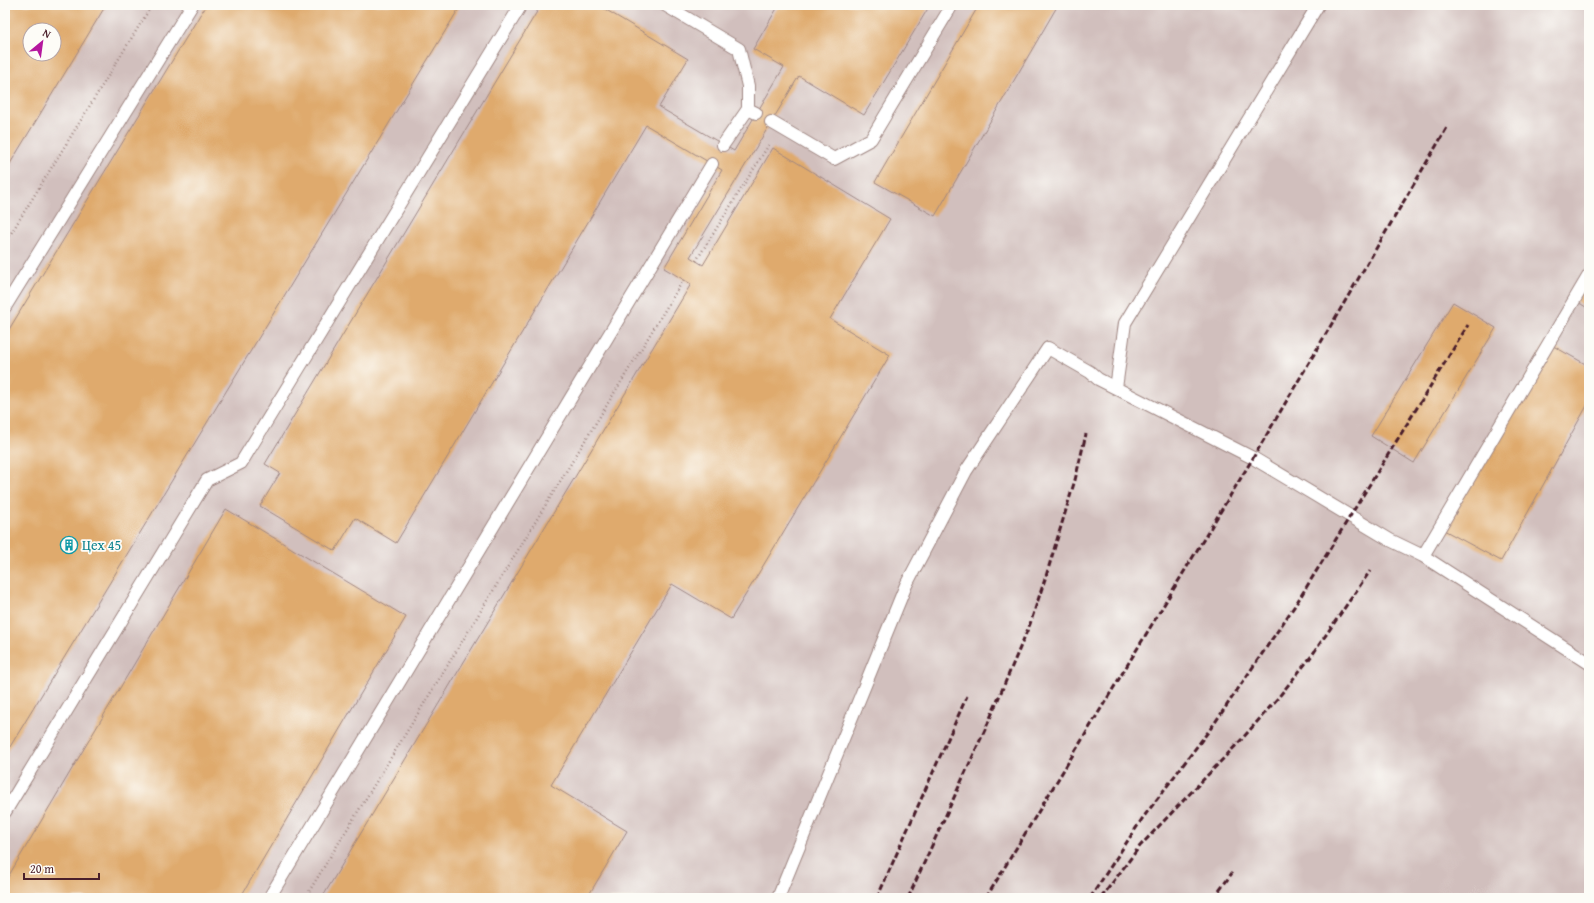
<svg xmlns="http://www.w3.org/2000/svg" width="1594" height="903" viewBox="0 0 1594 903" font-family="'Gentium Book Plus',serif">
<rect width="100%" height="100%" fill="#fdfcf7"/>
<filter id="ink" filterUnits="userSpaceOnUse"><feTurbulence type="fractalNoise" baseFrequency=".025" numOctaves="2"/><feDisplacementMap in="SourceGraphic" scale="8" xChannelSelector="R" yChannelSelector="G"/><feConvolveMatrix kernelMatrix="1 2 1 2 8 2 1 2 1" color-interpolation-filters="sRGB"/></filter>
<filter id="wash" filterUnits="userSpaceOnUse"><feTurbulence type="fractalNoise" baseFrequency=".012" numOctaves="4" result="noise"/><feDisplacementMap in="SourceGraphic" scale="16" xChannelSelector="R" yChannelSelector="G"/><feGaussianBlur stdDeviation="0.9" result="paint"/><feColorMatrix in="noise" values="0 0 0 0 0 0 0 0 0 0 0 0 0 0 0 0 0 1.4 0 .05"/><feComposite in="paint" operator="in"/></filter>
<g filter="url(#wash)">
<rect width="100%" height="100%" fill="#f4edd8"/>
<path fill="#d1bfbd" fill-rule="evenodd" d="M5,5H1589V898H5ZM30,30H54V54H30Z"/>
<g id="blocks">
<path fill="#dfaa6d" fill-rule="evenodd" d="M5,5H106L5,172ZM30,30H54V54H30Z
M206,5H461L5,755V336Z
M541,5H598L688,59L659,107L734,151L784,67L753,49L779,5H930L864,115L799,76L690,257L703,265L773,148L890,219L830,319L890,355L731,619L672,584L551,785L627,831L587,898H322L691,284L664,268L722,170L646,125L396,543L355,518L335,551L260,506L280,473L265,464Z
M979,5H1058L935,216L875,182Z
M1589,273V309L1573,299Z
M1453,302L1496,328L1414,463L1371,436Z
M1546,342L1589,366V402L1501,561L1442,529Z
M226,509L406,617L240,898H5V882Z"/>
</g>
</g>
<g filter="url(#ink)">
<use href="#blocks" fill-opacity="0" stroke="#9f8682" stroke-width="1"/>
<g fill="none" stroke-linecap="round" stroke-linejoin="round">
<defs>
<path id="service" d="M665,5L739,49L748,86V109
M771,122L834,159L871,139L952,5
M723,145L748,109L756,113
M5,307L192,5
M1116,388L1125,323L1318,5
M1423,556L1589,275
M5,812L207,480L241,463L521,5
M269,898L712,164
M778,898L906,585L966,471L1048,348L1090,372L1098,379L1253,458L1390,540L1423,556L1589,663"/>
</defs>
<use href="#service" stroke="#9f8682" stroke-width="14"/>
<path stroke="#9f8682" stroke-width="2.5" stroke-dasharray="1 3" stroke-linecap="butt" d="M5,243L152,5
M696,261L770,143
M305,898L684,279"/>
<use href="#service" stroke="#fff" stroke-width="12"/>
<path stroke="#4a1f2b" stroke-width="3" stroke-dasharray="6 3" stroke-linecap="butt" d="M877,898L967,696
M908,898L988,723L1030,624L1046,576L1075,480L1086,434
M986,898L1253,458L1448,126
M1090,898L1142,819L1214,724L1296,604L1468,325
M1101,898L1140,846L1242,739L1277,699L1310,658L1370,571
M1214,898L1232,873"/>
</g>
</g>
<defs>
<symbol id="building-ring" viewBox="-11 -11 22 22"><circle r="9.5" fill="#fdfcf7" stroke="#0f9aa8" stroke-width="1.5"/><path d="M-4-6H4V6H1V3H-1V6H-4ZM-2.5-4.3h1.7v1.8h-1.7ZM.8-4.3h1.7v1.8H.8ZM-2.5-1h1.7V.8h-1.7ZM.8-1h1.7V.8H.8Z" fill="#0f9aa8"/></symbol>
</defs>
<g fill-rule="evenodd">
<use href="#building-ring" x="59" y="535" width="20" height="20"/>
</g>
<g text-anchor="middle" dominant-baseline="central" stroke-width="3.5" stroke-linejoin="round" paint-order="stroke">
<g font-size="14" fill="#0d838f" stroke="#fdfcf7" text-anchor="start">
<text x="82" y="545">Цех 45</text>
</g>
</g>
<rect width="1594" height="903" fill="none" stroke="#fdfcf7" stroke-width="20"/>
<g transform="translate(42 42) rotate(29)"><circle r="19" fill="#fdfcf7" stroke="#b5a4a5"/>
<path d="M0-3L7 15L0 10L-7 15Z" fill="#b5179e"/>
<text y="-6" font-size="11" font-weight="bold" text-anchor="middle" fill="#4a1f2b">N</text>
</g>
<path d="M24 873v6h75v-6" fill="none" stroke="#4a1f2b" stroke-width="2"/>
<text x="30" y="873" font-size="12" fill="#4a1f2b" stroke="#fdfcf7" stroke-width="3" paint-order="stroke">20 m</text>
</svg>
